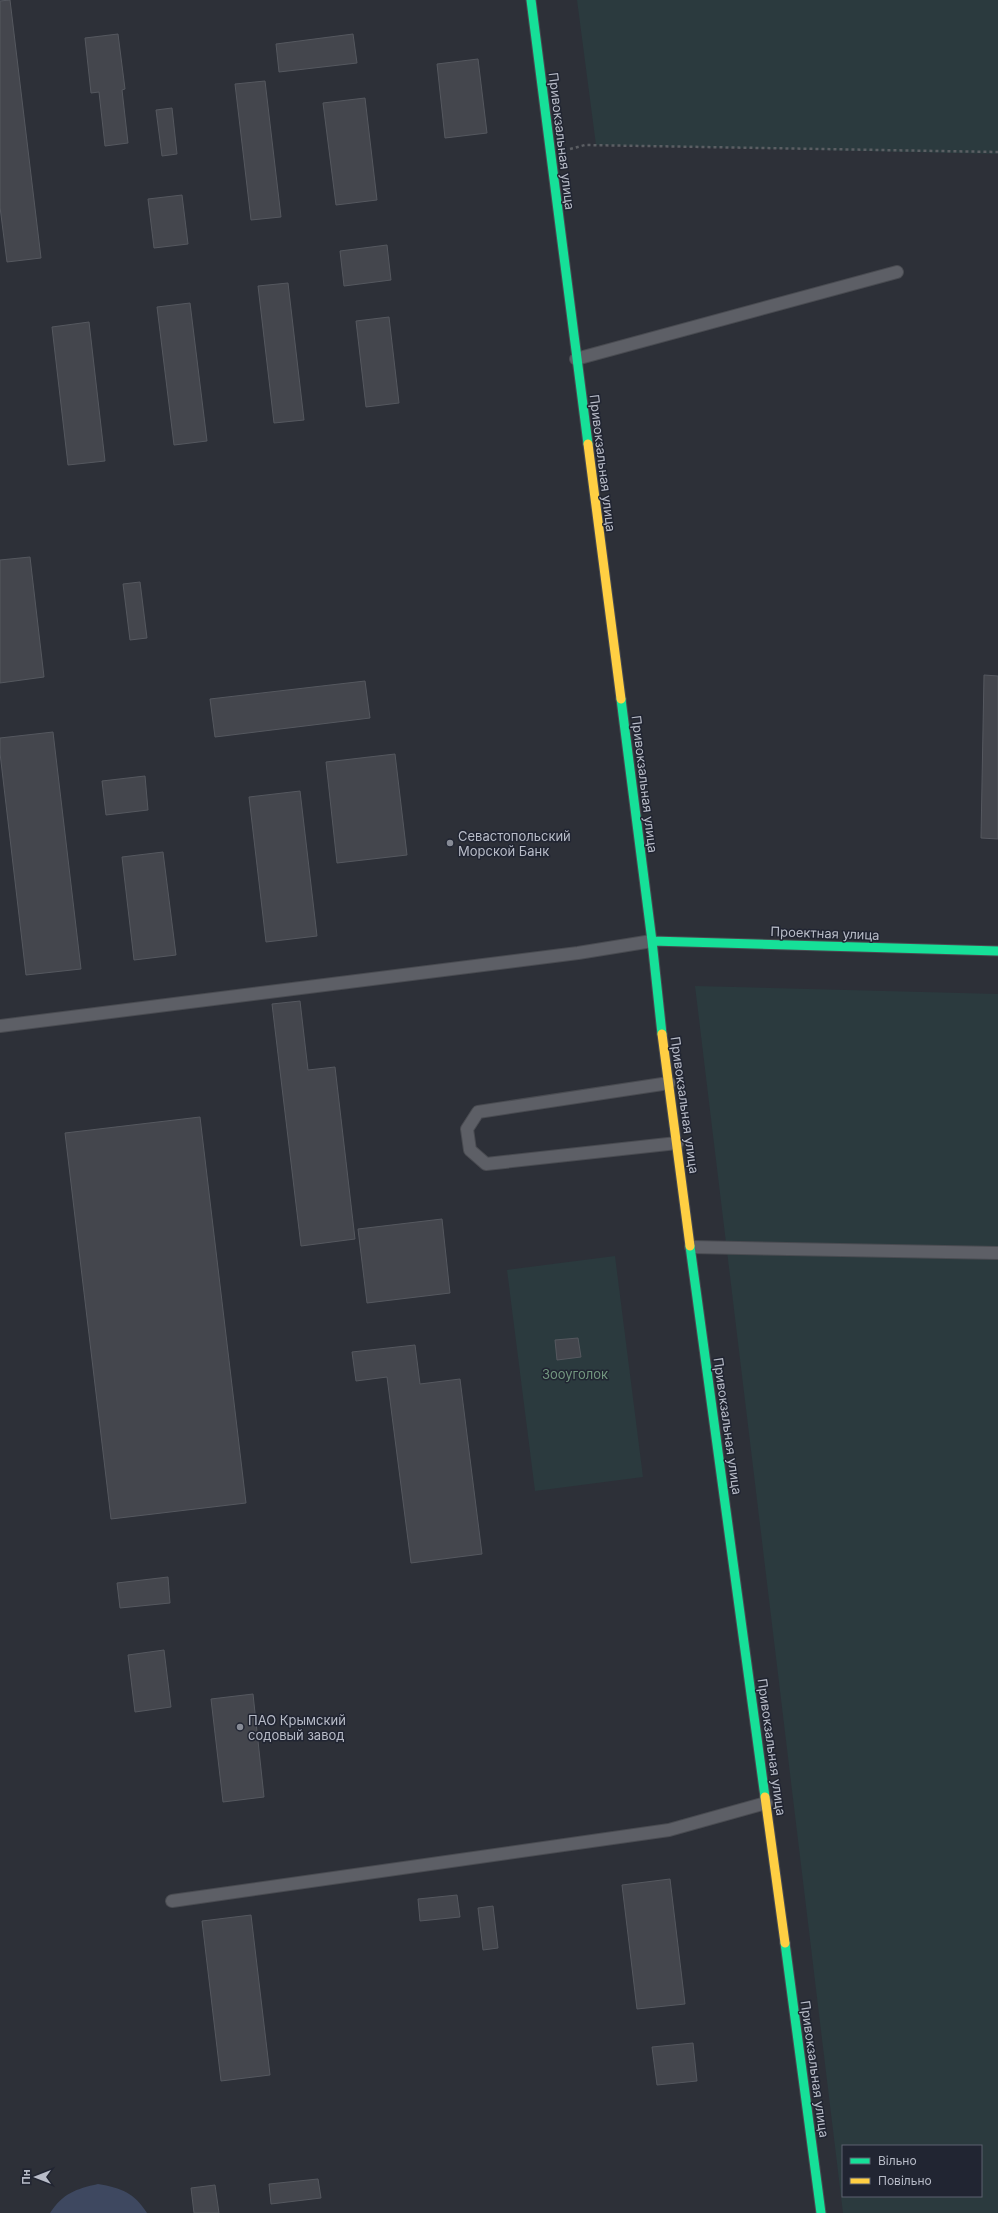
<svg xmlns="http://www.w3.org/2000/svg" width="998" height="2213" viewBox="0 0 998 2213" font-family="Inter,sans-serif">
<rect width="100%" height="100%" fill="#2d3038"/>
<path fill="#2b3a3e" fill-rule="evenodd" d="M577,0H998V154L596,145Z
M695,986L998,994V2213H843ZM843,2146H981V2196H843Z
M615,1256L643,1477L535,1491L507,1270Z"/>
<path fill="#3e4860" d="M98,2184C122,2188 134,2193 147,2213H50C63,2193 76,2189 98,2184Z"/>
<path fill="#44464d" stroke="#55585f" d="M10,0L41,258L7,262L0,207V1Z
M118,34L125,89L122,90L128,143L105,146L99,92L91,93L85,38Z
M353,34L357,63L279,72L276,44Z
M478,59L487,133L445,138L437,64Z
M265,81L281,217L251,220L235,84Z
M365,98L377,200L336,205L323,103Z
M172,108L177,154L162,156L156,110Z
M182,195L188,244L154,248L148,199Z
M387,245L391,280L344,286L340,251Z
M288,283L304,420L274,423L258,286Z
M190,303L207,441L174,445L157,307Z
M389,317L399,403L366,407L356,321Z
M89,322L105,461L68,465L52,327Z
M30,557L44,677L0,683V560Z
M140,582L147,638L130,640L123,584Z
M984,675L998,676V839L981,838Z
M365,681L370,718L215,737L210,699Z
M53,732L81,969L26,975L0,753V738Z
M395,754L407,855L337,863L326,762Z
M145,776L148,810L106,815L102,781Z
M300,791L317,936L266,942L249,797Z
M163,852L176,955L134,960L122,857Z
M300,1001L308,1070L335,1067L355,1239L301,1246L272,1004Z
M200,1117L246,1503L111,1519L65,1133Z
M442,1219L450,1293L367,1303L358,1229Z
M578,1338L581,1357L557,1360L555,1340Z
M415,1345L420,1384L460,1379L482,1554L411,1563L387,1377L356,1381L352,1352Z
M168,1577L170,1603L120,1608L117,1583Z
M164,1650L171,1707L135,1712L128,1655Z
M253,1694L264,1797L223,1802L211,1699Z
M670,1879L685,2004L637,2009L622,1885Z
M457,1895L460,1917L420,1921L418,1899Z
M493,1906L498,1948L483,1950L478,1908Z
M251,1915L270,2075L221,2081L202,1921Z
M693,2043L697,2081L657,2085L652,2047Z
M318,2179L321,2198L271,2204L269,2184Z
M215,2185L219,2213H194L191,2188Z"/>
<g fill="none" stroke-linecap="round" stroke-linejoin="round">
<defs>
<path id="lane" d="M576,359L897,272
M0,1026L578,953L652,941
M669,1083L478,1112L467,1129L470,1150L486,1164L677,1143
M691,1247L998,1253
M172,1901L669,1830L766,1803"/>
<path id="fast" d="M531,0L588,444
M621,699L652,941L662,1034
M652,941L998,951
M690,1246L765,1797
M785,1943L821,2213"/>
<path id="slow" d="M588,444L621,699
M662,1034L690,1246
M765,1797L785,1943"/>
</defs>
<use href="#lane" stroke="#494b51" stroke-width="14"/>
<use href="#fast" stroke="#494b51" stroke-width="11"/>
<use href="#slow" stroke="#494b51" stroke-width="11"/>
<path stroke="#5b5e63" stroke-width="2.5" stroke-dasharray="3 3" stroke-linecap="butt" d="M570,149L585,145L998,152"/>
<use href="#lane" stroke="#5d5f66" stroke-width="12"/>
<use href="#fast" stroke="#16e098" stroke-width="9"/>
<use href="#slow" stroke="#ffcf43" stroke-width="9"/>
</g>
<g fill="#878b96" stroke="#212532" stroke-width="1.5">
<circle cx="450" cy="843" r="4"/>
<circle cx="240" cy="1727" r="4"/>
</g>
<g text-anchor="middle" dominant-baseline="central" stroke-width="3" stroke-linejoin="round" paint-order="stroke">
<g font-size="13" fill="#b8bcc8" stroke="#212532">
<text transform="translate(562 141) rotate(83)">Привокзальная улица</text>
<text transform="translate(603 463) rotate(83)">Привокзальная улица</text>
<text transform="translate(645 784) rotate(83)">Привокзальная улица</text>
<text transform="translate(825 933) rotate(2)">Проектная улица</text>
<text transform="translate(685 1105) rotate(82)">Привокзальная улица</text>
<text transform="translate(728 1426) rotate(82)">Привокзальная улица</text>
<text transform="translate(772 1747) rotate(82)">Привокзальная улица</text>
<text transform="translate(815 2069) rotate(82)">Привокзальная улица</text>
</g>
<g font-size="13" fill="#b8bcc8" stroke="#212532" text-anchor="start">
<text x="458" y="836">Севастопольский<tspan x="458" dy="15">Морской Банк</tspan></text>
<text x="248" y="1720">ПАО Крымский<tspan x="248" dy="15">содовый завод</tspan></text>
</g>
<g font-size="13" fill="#72967f" stroke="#212532">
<text x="575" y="1374">Зооуголок</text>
</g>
</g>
<rect x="842" y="2145" width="140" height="52" fill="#212532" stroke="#5d616e"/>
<rect x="850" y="2158" width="20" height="6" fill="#16e098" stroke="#5d616e"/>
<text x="878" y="2165" font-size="12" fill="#b8bcc8">Вільно</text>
<rect x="850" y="2178" width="20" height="6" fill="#ffcf43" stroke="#5d616e"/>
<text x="878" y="2185" font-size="12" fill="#b8bcc8">Повільно</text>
<g transform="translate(36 2177) rotate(270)" stroke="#212532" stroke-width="3" paint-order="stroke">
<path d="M0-3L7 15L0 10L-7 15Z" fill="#b8bcc8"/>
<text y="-6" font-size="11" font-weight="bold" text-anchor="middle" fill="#b8bcc8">Пн</text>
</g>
</svg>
